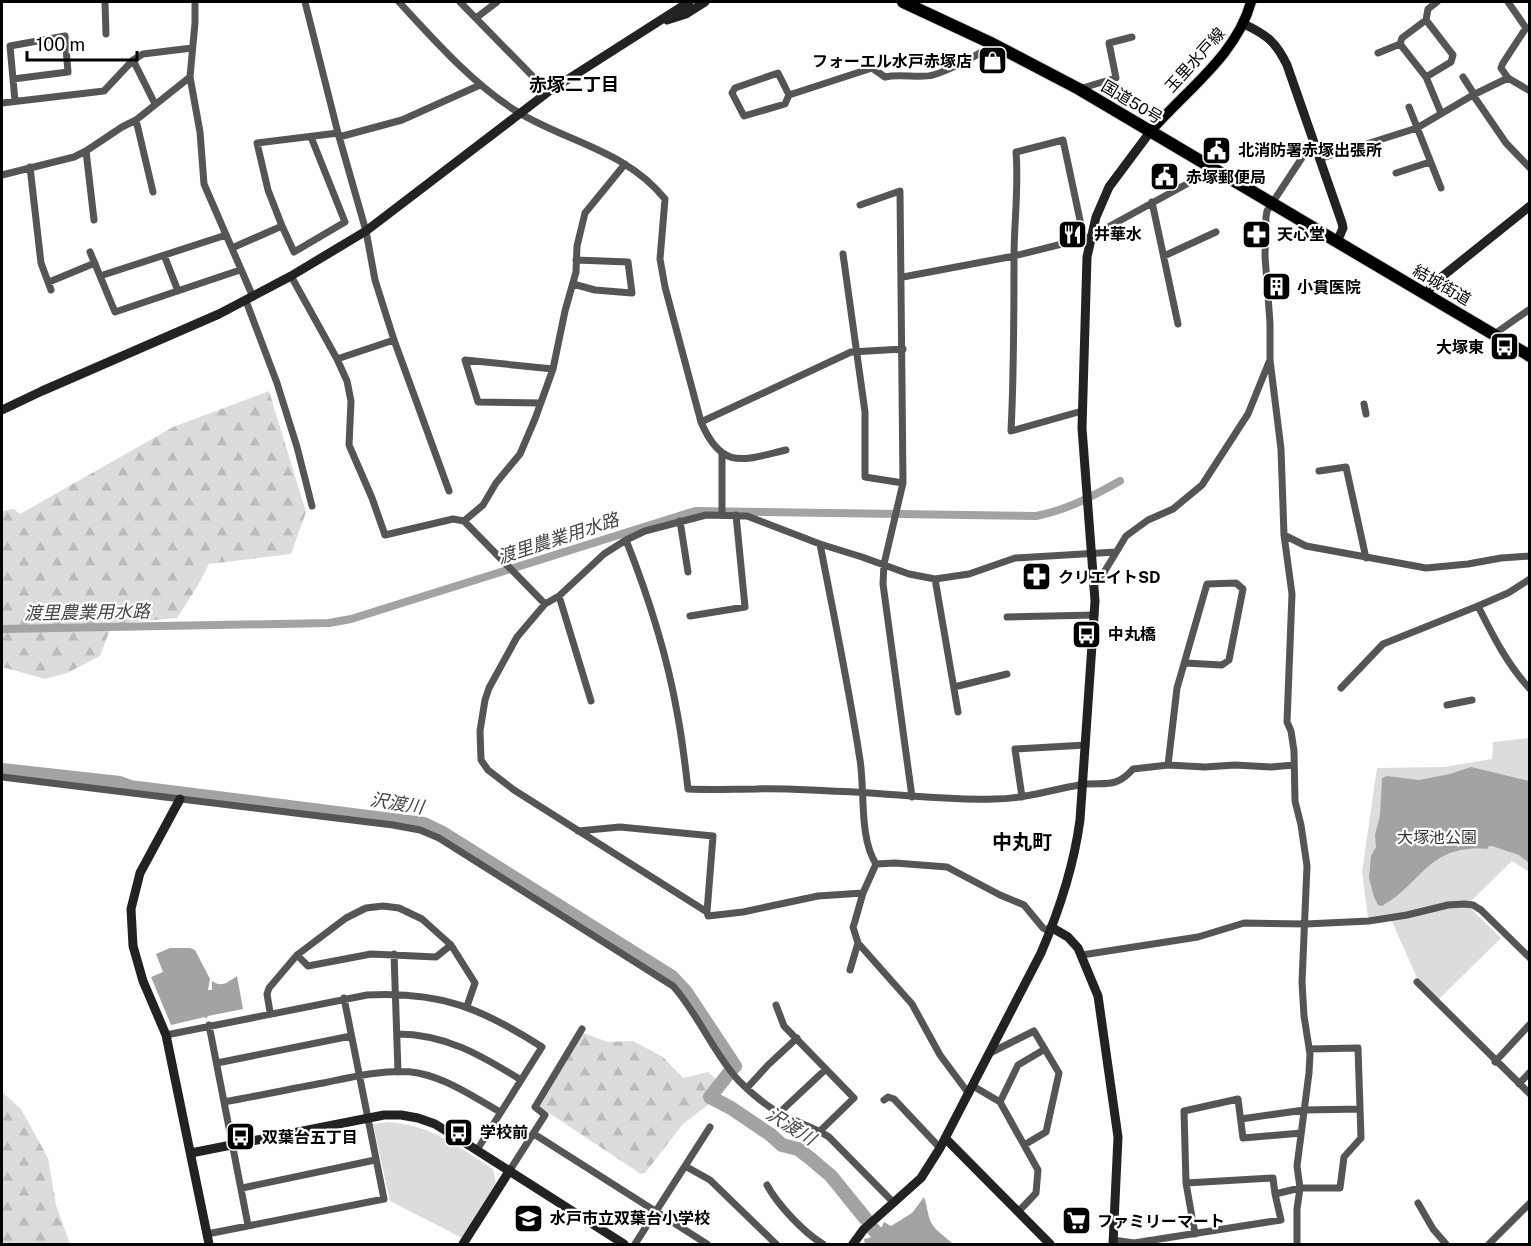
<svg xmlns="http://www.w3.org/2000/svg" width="1531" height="1246" viewBox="0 0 1531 1246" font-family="'Public Sans','Noto Sans JP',sans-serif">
<defs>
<pattern id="forest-firs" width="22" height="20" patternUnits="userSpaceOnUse" patternTransform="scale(1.5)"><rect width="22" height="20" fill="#dcdcdc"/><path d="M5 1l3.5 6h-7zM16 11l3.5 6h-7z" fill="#bbb"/></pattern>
</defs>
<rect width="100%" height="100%" fill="#fff"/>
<path fill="url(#forest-firs)" d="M269,391L306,512L291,554L209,564L197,587L177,618L112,624L100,656L67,673L45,679L2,667V511L14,509L20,514L173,427Z
M583,1033L608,1042L633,1041L663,1057L683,1078L708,1072L719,1082L704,1096L712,1102L683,1124L645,1173L641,1174L540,1107L539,1104Z
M2,1092L21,1109L48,1158L56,1205L70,1244H2Z"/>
<path fill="#dcdcdc" d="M1529,738V872L1512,861L1471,901L1469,907L1501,938L1438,1000L1417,978L1390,917L1368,918L1362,872L1377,768L1444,767L1492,759L1493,742Z
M388,1122C432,1125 457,1146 493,1169L496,1184L462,1238L390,1201L373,1124Z"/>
<path fill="#a3a3a3" d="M1471,767L1529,781V863L1519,855L1492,846H1489L1487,849C1428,844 1423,883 1382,906L1378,905L1374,897L1369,878L1371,856L1376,847L1375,835L1380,816L1382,778L1387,776L1419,780L1450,774Z
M170,948H190L195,950L210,979L208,990H212V981C222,988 228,982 237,976L243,1009L208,1016L206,1019L205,1017L171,1025L151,977L163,972L156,954Z
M924,1197C928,1207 927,1218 934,1227C939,1233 947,1238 953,1244H865L864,1239C875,1238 880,1231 884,1222L891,1226L912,1213Z"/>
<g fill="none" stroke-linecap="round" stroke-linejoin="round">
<path stroke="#a3a3a3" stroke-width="8" d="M2,629L329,623L351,619L695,511L1036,516C1067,510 1093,496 1120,481"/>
<path stroke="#a3a3a3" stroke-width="14" d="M2,770L120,783L130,787L424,824L441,832L672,977L686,992L735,1066L733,1068
M729,1073L710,1097L731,1108L771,1135L782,1145L798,1149L811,1159L831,1176L865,1218
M873,1229L887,1244"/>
<defs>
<path id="primary" d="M1150,132C1186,90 1236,56 1251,2"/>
<path id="highway" d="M903,2L993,44L1079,89L1530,356"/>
</defs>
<use href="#primary" stroke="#dbdbdb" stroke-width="12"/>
<use href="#highway" stroke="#dbdbdb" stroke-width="14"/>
<path stroke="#555" stroke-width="7" d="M105,2L106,34
M195,2V23L190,77L200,132L204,184L253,297
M305,2L338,133L366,231L375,280L394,340L449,491
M399,2C435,41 471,82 516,111C566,142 626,150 665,199L660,259L665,287L701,422C722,471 743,460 786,450
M460,2L548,92
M1508,2L1526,28L1503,63L1501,68L1508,78L1530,91
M476,18L497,2
M1426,20L1428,9L1437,2
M1378,53L1400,44
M133,60L155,104
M1426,77L1451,62L1453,55L1426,20L1402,38L1400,44L1426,77L1441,113
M1463,77L1474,94
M13,79L68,72L65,36L10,46L15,101
M1079,89L1116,78L1109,43L1132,37
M789,95L778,73L735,88L732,93L744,116L785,104L789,95L872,68L885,77C901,73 919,79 933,75C948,71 981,54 993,44
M1473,95L1506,143L1530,168
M2,103L104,91L133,60L143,54L192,48
M1409,107L1441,188
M136,120L153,192
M339,137L402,120L480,85
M86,151L94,220
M1319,159L1417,128L1473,95L1508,78
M30,167L41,263L51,290
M1396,173L1430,162
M2,175L74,157L86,151L122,127L136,120L190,77
M1152,202L1178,324
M860,205L900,191L903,483L884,564L883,584L912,797
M282,226L294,252L345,222L311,137
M232,248L282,226L268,190L257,143L338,133
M90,252L115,312L240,270
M843,254L865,412V477L903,483
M164,255L178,291
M1164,256L1216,232
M100,276L226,235
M291,276L337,359L347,381L351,401L349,445L372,498L385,535L453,519L464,521L545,604
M903,277L1014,256L1090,237L1194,180L1223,174
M49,282L95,263
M573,284L595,290L632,293L628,262L576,260
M246,301L277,383L297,447L312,506
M1493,335L1530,309
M337,359L394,340
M541,403L478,402L465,360L553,369
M1364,404L1366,414
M1082,411L1011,431C1014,373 1014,315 1014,257C1014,222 1019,187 1016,152L1063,140L1084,239
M701,422L851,352L903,349
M722,454V514
M1319,471L1346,467L1366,558
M464,521L483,505L496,483L520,454L535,419L553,369L565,311L576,272L577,246L585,213L625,164
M680,521L688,572
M1284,535L1306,546L1426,568L1468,564L1501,558L1530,556
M626,540C647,593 667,655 677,712C682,737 685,763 688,789C711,790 733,789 756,789C781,788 805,790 830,791C884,792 939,801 994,799C1023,799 1051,790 1079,785C1103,781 1115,790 1133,769L1168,765L1205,767L1235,765L1271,767L1294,765
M820,544C834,616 849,688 860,760C865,791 859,838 876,864
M935,579L958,712
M1094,581L1103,574L1126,536L1148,520L1173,509L1202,485L1248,414L1269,362
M559,596L591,701
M1478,606C1493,636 1507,664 1530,689
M690,616L745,607L736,515
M1007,617L1095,615
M954,687L1007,674
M1341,688L1383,644L1478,606L1508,593L1530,579
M1447,705L1472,700
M1168,765L1177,688L1207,584L1236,583L1243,589L1229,660L1222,665L1185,663
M2,777L393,825L420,830L439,838L673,986C699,1015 713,1053 739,1081C753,1095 770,1109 787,1117C801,1124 816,1128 829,1137L894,1203
M1022,797L1015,749L1086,745
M578,831L620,827L713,836L707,912
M876,864L863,893L855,921L853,927L858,943L912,1004L940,1055L969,1094
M876,864L895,863L947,867L1000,895L1024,905L1043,928L1050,932
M863,893L818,896L743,912L708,916L707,912L514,790L488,770L481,760L480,731L485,700L489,688L517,637L545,604L559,596L604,554L626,540L645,531L706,515L747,516L820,544L862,557L909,574L935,579L969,574L1015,558L1116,552
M394,954L398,1072
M297,955L308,966L371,954L436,957L451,945
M1082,955L1198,937L1244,923L1306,924L1369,921L1407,915L1448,905L1464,904L1473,905L1481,910L1530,958
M850,970L858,943
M1417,982L1530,1094
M776,1005L784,1026L854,1098L820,1131
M270,1012L267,994L269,988L297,955L346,918L366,908L383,906L399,908L422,919L451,945L475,983L467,1006
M209,1025L248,1225
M397,1034C445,1034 481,1055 521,1080
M166,1035L367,995C440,991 481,1008 542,1047L477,1150
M990,1053L1034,1031L1059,1073L1046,1132L1024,1145
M1495,1062L1530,1024
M217,1063L351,1036
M1519,1084L1530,1072
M973,1086L1000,1102L1038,1170L1036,1193L1018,1212
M747,1088L768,1065L797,1038
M884,1100L888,1097L894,1099L940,1148
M224,1102C257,1096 290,1089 323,1083C351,1077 389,1068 418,1073C448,1079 474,1097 500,1112
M1000,1102L1018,1065L1045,1049
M779,1113L826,1069
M1241,1119L1304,1110L1360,1109
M534,1134L707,1244
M685,1166L710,1180L776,1244
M510,1170L545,1115L535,1107L582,1029
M1186,1183L1273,1178L1275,1194
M767,1185C777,1204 804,1233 823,1244
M242,1188L375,1160
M1418,1203L1433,1229L1446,1244
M207,1234L384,1199L344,998
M1195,1234L1186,1183L1184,1111L1238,1099L1243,1138L1301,1133
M1113,1240L1134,1243L1281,1220L1275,1194L1300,1188H1340L1344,1157L1361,1138L1358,1048L1309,1049
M635,1244L710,1127
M1297,1244V1209L1300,1188L1297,1166L1309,1073L1310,1054L1304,1016L1302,982L1307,866L1301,825L1295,801L1294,751L1291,731L1287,722L1292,594L1284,535L1281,449L1270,360V323L1265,256L1266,217L1267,211L1313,141
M1489,1244L1530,1203"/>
<path stroke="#222" stroke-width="9" d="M667,20L686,14L705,2
M1244,24C1267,35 1276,42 1287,65L1342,223L1343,228L1337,242
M1425,294L1439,279L1530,206
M2,410L42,391L219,314L291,276L366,231L548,92L689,2
M180,799L140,873L131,909L133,946L143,981L166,1035L209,1244
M1051,927L1068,937L1078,948L1098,996L1118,1137L1113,1244
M945,1138L1050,1244
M191,1153L384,1115H401L418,1118L435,1124L456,1137L624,1244
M463,1244L510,1170
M853,1244L864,1229L921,1178L940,1148L1041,953C1059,911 1074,865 1080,820L1095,601L1082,428L1087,257L1096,217L1109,187L1150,132"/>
<use href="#primary" stroke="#000" stroke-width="10"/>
<use href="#highway" stroke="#000" stroke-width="12"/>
</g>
<defs>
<symbol id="shop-square" viewBox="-11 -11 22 22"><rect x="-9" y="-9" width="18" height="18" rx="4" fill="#000" stroke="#fff"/><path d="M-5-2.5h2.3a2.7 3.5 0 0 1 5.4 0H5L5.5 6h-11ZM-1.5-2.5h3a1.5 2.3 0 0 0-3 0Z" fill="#fff"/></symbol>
<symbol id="civic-square" viewBox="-11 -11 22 22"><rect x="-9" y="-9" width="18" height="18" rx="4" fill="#000" stroke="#fff"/><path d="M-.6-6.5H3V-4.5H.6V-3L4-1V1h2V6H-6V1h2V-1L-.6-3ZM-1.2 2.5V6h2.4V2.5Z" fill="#fff"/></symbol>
<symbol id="restaurant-square" viewBox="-11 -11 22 22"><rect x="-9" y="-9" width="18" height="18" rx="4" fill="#000" stroke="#fff"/><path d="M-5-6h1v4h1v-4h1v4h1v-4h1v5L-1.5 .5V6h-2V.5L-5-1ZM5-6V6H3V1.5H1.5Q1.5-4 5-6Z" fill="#fff"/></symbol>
<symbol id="pharmacy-square" viewBox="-11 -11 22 22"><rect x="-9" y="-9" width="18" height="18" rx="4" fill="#000" stroke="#fff"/><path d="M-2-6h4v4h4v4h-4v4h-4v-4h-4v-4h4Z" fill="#fff"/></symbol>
<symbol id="building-square" viewBox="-11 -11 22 22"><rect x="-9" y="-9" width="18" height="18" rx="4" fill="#000" stroke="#fff"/><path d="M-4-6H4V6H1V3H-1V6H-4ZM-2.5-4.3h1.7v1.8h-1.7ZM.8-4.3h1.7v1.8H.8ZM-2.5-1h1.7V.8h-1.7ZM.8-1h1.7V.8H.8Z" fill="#fff"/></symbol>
<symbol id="bus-square" viewBox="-11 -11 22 22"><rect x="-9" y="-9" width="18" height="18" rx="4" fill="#000" stroke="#fff"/><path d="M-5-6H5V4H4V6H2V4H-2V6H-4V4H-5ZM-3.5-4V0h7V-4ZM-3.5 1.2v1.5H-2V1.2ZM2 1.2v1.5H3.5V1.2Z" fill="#fff"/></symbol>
<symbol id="school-square" viewBox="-11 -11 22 22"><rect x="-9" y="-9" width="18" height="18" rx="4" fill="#000" stroke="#fff"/><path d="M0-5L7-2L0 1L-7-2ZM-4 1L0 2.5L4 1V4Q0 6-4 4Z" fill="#fff"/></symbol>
<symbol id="supermarket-square" viewBox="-11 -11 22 22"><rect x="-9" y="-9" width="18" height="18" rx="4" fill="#000" stroke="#fff"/><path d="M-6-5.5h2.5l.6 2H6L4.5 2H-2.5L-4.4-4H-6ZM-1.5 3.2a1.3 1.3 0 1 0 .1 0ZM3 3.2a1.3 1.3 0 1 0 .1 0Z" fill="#fff"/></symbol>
</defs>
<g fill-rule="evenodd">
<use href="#shop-square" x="976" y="44" width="33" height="33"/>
<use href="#civic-square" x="1200" y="134" width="33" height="33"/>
<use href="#civic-square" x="1148" y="160" width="33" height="33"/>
<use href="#restaurant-square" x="1056" y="218" width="33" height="33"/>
<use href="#pharmacy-square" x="1240" y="218" width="33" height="33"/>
<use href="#building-square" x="1260" y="270" width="33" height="33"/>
<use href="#bus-square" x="1488" y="330" width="33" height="33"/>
<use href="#pharmacy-square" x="1020" y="560" width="33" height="33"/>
<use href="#bus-square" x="1070" y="618" width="33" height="33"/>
<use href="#bus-square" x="442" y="1116" width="33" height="33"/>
<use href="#bus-square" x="224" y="1120" width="33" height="33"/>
<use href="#school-square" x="512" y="1202" width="33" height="33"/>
<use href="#supermarket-square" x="1060" y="1204" width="33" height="33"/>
</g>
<g text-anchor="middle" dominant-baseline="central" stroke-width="4.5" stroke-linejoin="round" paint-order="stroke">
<g font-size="16" fill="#000" stroke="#fff">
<text transform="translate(1195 60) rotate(-48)">玉里水戸線</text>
<text transform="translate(1132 102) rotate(31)">国道50号</text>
<text transform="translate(1442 285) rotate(30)">結城街道</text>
</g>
<g font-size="16" font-weight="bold" fill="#000" stroke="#fff" text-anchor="start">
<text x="972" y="61" text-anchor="end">フォーエル水戸赤塚店</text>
<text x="1238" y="150">北消防署赤塚出張所</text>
<text x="1186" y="177">赤塚郵便局</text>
<text x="1094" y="234">井華水</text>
<text x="1277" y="234">天心堂</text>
<text x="1297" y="287">小貫医院</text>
<text x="1484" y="347" text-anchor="end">大塚東</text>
<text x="1058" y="577">クリエイトSD</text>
<text x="1108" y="634">中丸橋</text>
<text x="480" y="1132">学校前</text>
<text x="262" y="1137">双葉台五丁目</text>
<text x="550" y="1218">水戸市立双葉台小学校</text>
<text x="1097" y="1221">ファミリーマート</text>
</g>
<g font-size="16" fill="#333" stroke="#fff">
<text x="1437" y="837">大塚池公園</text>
</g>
<g font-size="18" font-weight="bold" fill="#000" stroke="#fff">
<text x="574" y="84">赤塚二丁目</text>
</g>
<g font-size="18" font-style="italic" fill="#444" stroke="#fff">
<text transform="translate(558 538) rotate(-18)">渡里農業用水路</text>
<text transform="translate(87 612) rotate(-1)">渡里農業用水路</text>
<text transform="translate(397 803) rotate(9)">沢渡川</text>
<text transform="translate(791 1126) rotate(32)">沢渡川</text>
</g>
<g font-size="20" font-weight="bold" fill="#000" stroke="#fff">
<text x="1022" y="842">中丸町</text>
</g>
</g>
<rect width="1531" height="1246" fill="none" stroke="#000000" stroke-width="6"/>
<path d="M27 51v9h110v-9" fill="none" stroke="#000000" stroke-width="3"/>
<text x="36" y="51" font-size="18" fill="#000000" stroke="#ffffff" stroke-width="4.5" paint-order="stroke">100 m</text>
</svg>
